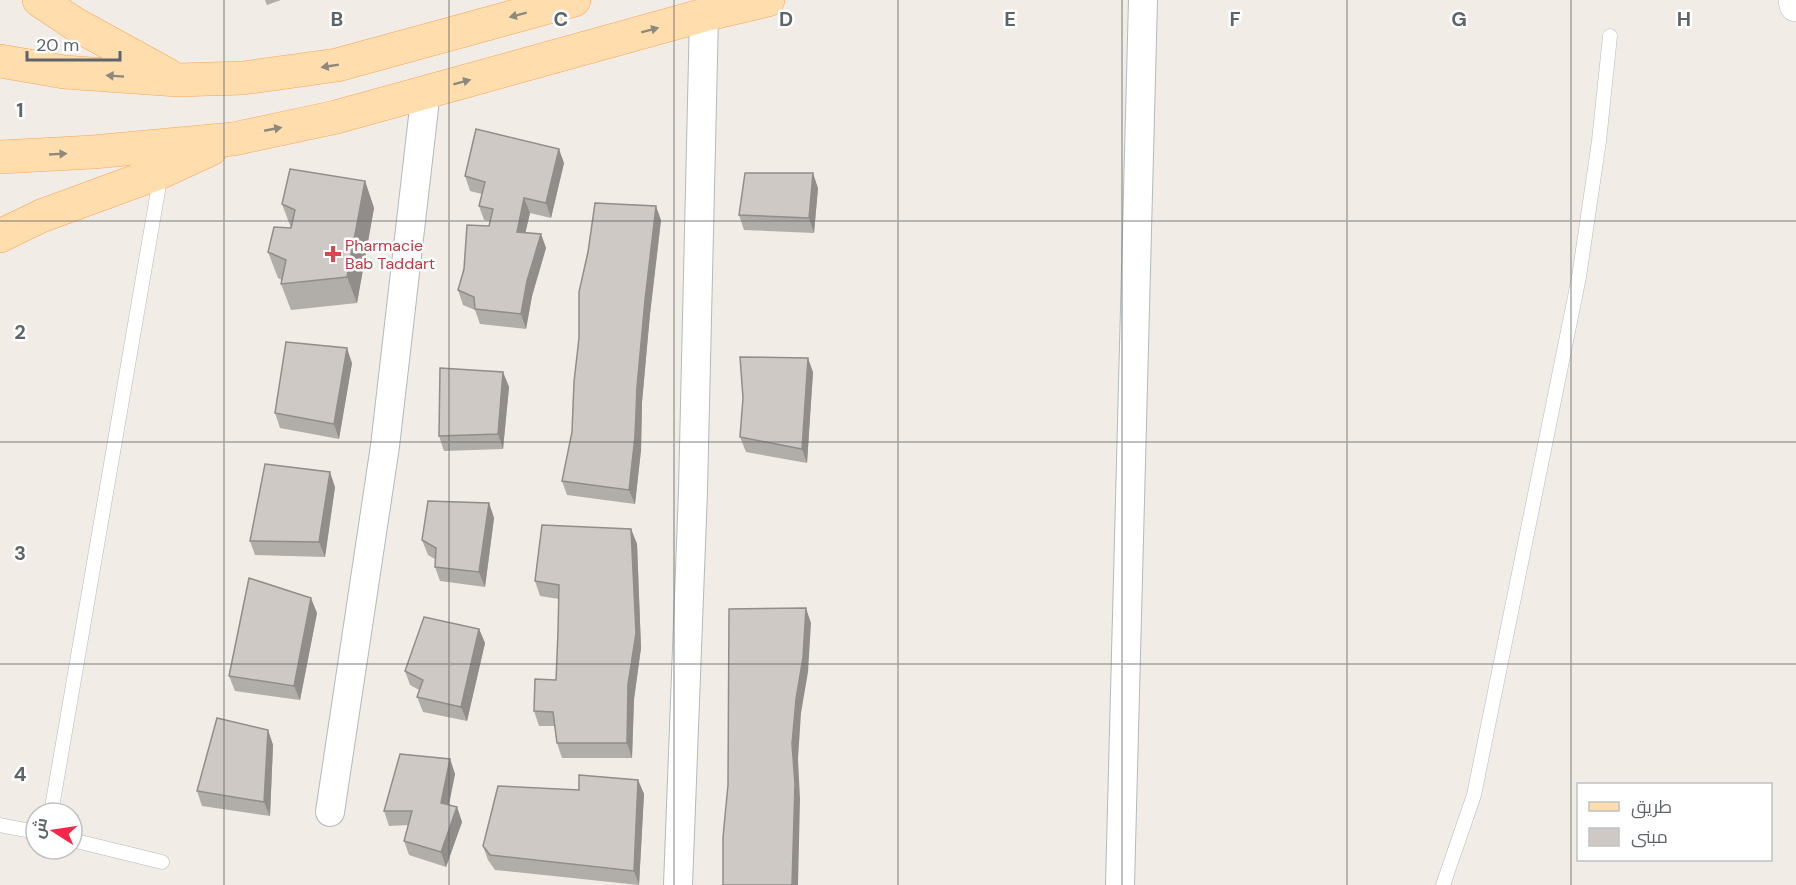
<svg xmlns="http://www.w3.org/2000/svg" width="1796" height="885" viewBox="0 0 1796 885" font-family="'DM Sans',Cairo,sans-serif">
<rect width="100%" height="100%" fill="#f1ece6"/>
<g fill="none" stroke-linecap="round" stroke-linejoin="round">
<defs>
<path id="service" d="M51,813L161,173
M0,825L36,832
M72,840L162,862
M1443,885L1474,795L1579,277L1599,141L1610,36"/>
<path id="minor" d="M330,812L385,446L426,91
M678,885L693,491L704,15
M1120,885L1143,0"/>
<path id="tertiary" d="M1795,0L1796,5"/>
<path id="primary" d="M39,0L75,24L168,75
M0,61L64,72L177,80L243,78L337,65L574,0
M0,157L93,152L233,139L336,117L704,15L768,0
M0,236L41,216L161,172L211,149"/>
</defs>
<use href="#service" stroke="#b4b9bc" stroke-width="15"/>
<use href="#minor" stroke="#b4b9bc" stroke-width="30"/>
<use href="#tertiary" stroke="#b4b9bc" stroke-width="34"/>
<use href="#primary" stroke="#fca355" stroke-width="34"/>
<use href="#service" stroke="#fff" stroke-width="14"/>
<use href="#minor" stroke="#fff" stroke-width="28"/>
<use href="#tertiary" stroke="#fff" stroke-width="33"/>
<use href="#primary" stroke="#ffddad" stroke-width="33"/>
</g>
<path fill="#b1ada9" d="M265,0H281L267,5Z
M564,163L551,218L530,213L525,233L541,234L546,248L532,296L526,329L480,324L475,310L463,305L458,290L489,226L490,221L484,220L479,206L482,194L470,191L465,176Z
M365,181L374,208L357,303L291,310L281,284L282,280L278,278L268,252L291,228L282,204Z
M818,188L814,233L744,230L739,215Z
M661,220L650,314L642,402L641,450L635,504L567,495L562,481Z
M352,363L339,439L280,428L275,413Z
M503,372L509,387L503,449L444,451L439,436Z
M813,372L807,463L746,452L740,437Z
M335,487L325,557L255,555L250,541Z
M489,503L494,518L485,587L440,581L435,567V559L428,555L422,540Z
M631,529L637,544L641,648L634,699L632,758H562L557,743L555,726H539L534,711L556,680L559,599L540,596L535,581Z
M317,613L300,700L235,691L229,676Z
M479,629L485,643L467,721L423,712L417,697L419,690L410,685L405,671Z
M268,730L273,745L270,816L202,806L197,791Z
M450,759L455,774L449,805L457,807L462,822L446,867L409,855L404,841L408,825L389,826L384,811Z
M638,780L644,794L639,885L495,870L488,860L483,846L579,790Z"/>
<path fill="#908d8a" d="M559,149L564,163L551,218L546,203Z
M813,173L818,188L814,233L809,218Z
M365,181L374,208L357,303L347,277Z
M524,198L530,213L522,247L517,232Z
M656,206L661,220L650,314L642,402L641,450L635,504L629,490L637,387L645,300Z
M541,234L546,248L532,296L526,329L521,314L527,281Z
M347,348L352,363L339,439L334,424Z
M808,358L813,372L807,463L802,449Z
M503,372L509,387L503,449L498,434Z
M330,472L335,487L325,557L319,542Z
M489,503L494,518L485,587L479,572Z
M631,529L637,544L641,648L634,699L632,758L627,743Z
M311,598L317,613L300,700L294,686Z
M806,608L811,623L808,672L801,713L798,759L800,799L798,885H792V744L796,699Z
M479,629L485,643L467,721L461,707Z
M268,730L273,745L270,816L264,802Z
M450,759L455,774L446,818L441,803Z
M638,780L644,794L639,885L634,871Z
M457,807L462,822L446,867L441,852Z"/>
<path fill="#cec9c5" stroke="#908d8a" stroke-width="1.5" d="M476,129L559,149L546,203L524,198L517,232L541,234L527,281L521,314L475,309L474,297L458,290L464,269L467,225L489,226L493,209L479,206L485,182L465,176Z
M290,169L365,181L347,277L281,284L286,260L268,252L274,227L291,228L295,210L282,204Z
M745,173H813L809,218L739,215Z
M595,203L656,206L645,300L637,387L635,436L629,490L562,481L572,432L574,382L579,338V292L588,252Z
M286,342L347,348L334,424L275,413Z
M740,357L808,358L802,449L740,437L743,398Z
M440,368L503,372L498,434L439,436Z
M265,464L330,472L319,542L250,541Z
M428,501L489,503L479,572L435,567L436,548L422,540Z
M542,525L631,529L636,633L628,684L627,743H557L553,712L534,711L535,679L556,680L558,632L559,585L535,581Z
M249,578L311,598L294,686L229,676Z
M806,608L803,657L796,699L792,744L795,784L792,885H723V837L728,785L729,609Z
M424,617L479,629L461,707L417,697L423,680L405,671Z
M217,718L268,730L264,802L197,791Z
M400,754L450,759L441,803L457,807L441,852L404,841L412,811H384Z
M579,775L638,780L634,871L490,855L483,846L498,786L579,790Z"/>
<defs><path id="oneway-solid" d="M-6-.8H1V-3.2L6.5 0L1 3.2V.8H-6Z" transform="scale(1.5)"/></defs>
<g fill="#8e897d">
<use href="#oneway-solid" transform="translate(518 15) rotate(165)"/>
<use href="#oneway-solid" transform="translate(650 30) rotate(-15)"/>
<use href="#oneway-solid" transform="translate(330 66) rotate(171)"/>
<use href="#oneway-solid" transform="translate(115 76) rotate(-176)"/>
<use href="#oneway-solid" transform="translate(462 82) rotate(-15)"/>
<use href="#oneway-solid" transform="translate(273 129) rotate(-11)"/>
<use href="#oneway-solid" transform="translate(58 154) rotate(-3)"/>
</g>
<path fill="none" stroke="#5e6568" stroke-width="1.5" stroke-opacity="0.55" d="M224,0V885M449,0V885M674,0V885M898,0V885M1122,0V885M1347,0V885M1571,0V885M0,221H1796M0,442H1796M0,664H1796"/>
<path fill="#e0444e" stroke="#fff" stroke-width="2" d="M330 245h6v6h6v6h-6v6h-6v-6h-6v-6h6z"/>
<g text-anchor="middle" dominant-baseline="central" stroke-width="5" stroke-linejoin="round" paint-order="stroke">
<g font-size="16" fill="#be3a42" stroke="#fff" text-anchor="start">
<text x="345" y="245">Pharmacie<tspan x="345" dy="18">Bab Taddart</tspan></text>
</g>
</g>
<g font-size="20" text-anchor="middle" font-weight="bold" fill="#5e6568" stroke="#fff" stroke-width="5" stroke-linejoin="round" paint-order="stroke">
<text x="337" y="26">B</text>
<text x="561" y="26">C</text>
<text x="786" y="26">D</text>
<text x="1010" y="26">E</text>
<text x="1235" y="26">F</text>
<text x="1459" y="26">G</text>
<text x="1684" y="26">H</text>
<text x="20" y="117">1</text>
<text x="20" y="339">2</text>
<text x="20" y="560">3</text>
<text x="20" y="781">4</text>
</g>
<rect x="1577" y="783" width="195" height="78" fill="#ffffff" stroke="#bfc1c3" stroke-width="1.5"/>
<rect x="1589" y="802" width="30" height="9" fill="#ffddad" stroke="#bfc1c3" stroke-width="1.5"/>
<text x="1631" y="813" font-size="18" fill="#5e6568">طريق</text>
<rect x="1589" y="828" width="30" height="18" fill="#cec9c5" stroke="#bfc1c3" stroke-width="1.5"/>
<text x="1631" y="843" font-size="18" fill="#5e6568">مبنى</text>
<g transform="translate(54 831) rotate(282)"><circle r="28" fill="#ffffff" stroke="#bfc1c3" stroke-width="1.5"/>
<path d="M0-4.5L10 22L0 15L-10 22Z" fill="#f6274b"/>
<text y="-9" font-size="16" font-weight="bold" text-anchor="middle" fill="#5e6568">ش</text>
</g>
<path d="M27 51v9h93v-9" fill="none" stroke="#5e6568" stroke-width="3"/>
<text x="36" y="51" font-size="18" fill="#5e6568" stroke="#ffffff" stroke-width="4.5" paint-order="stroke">20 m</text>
</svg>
